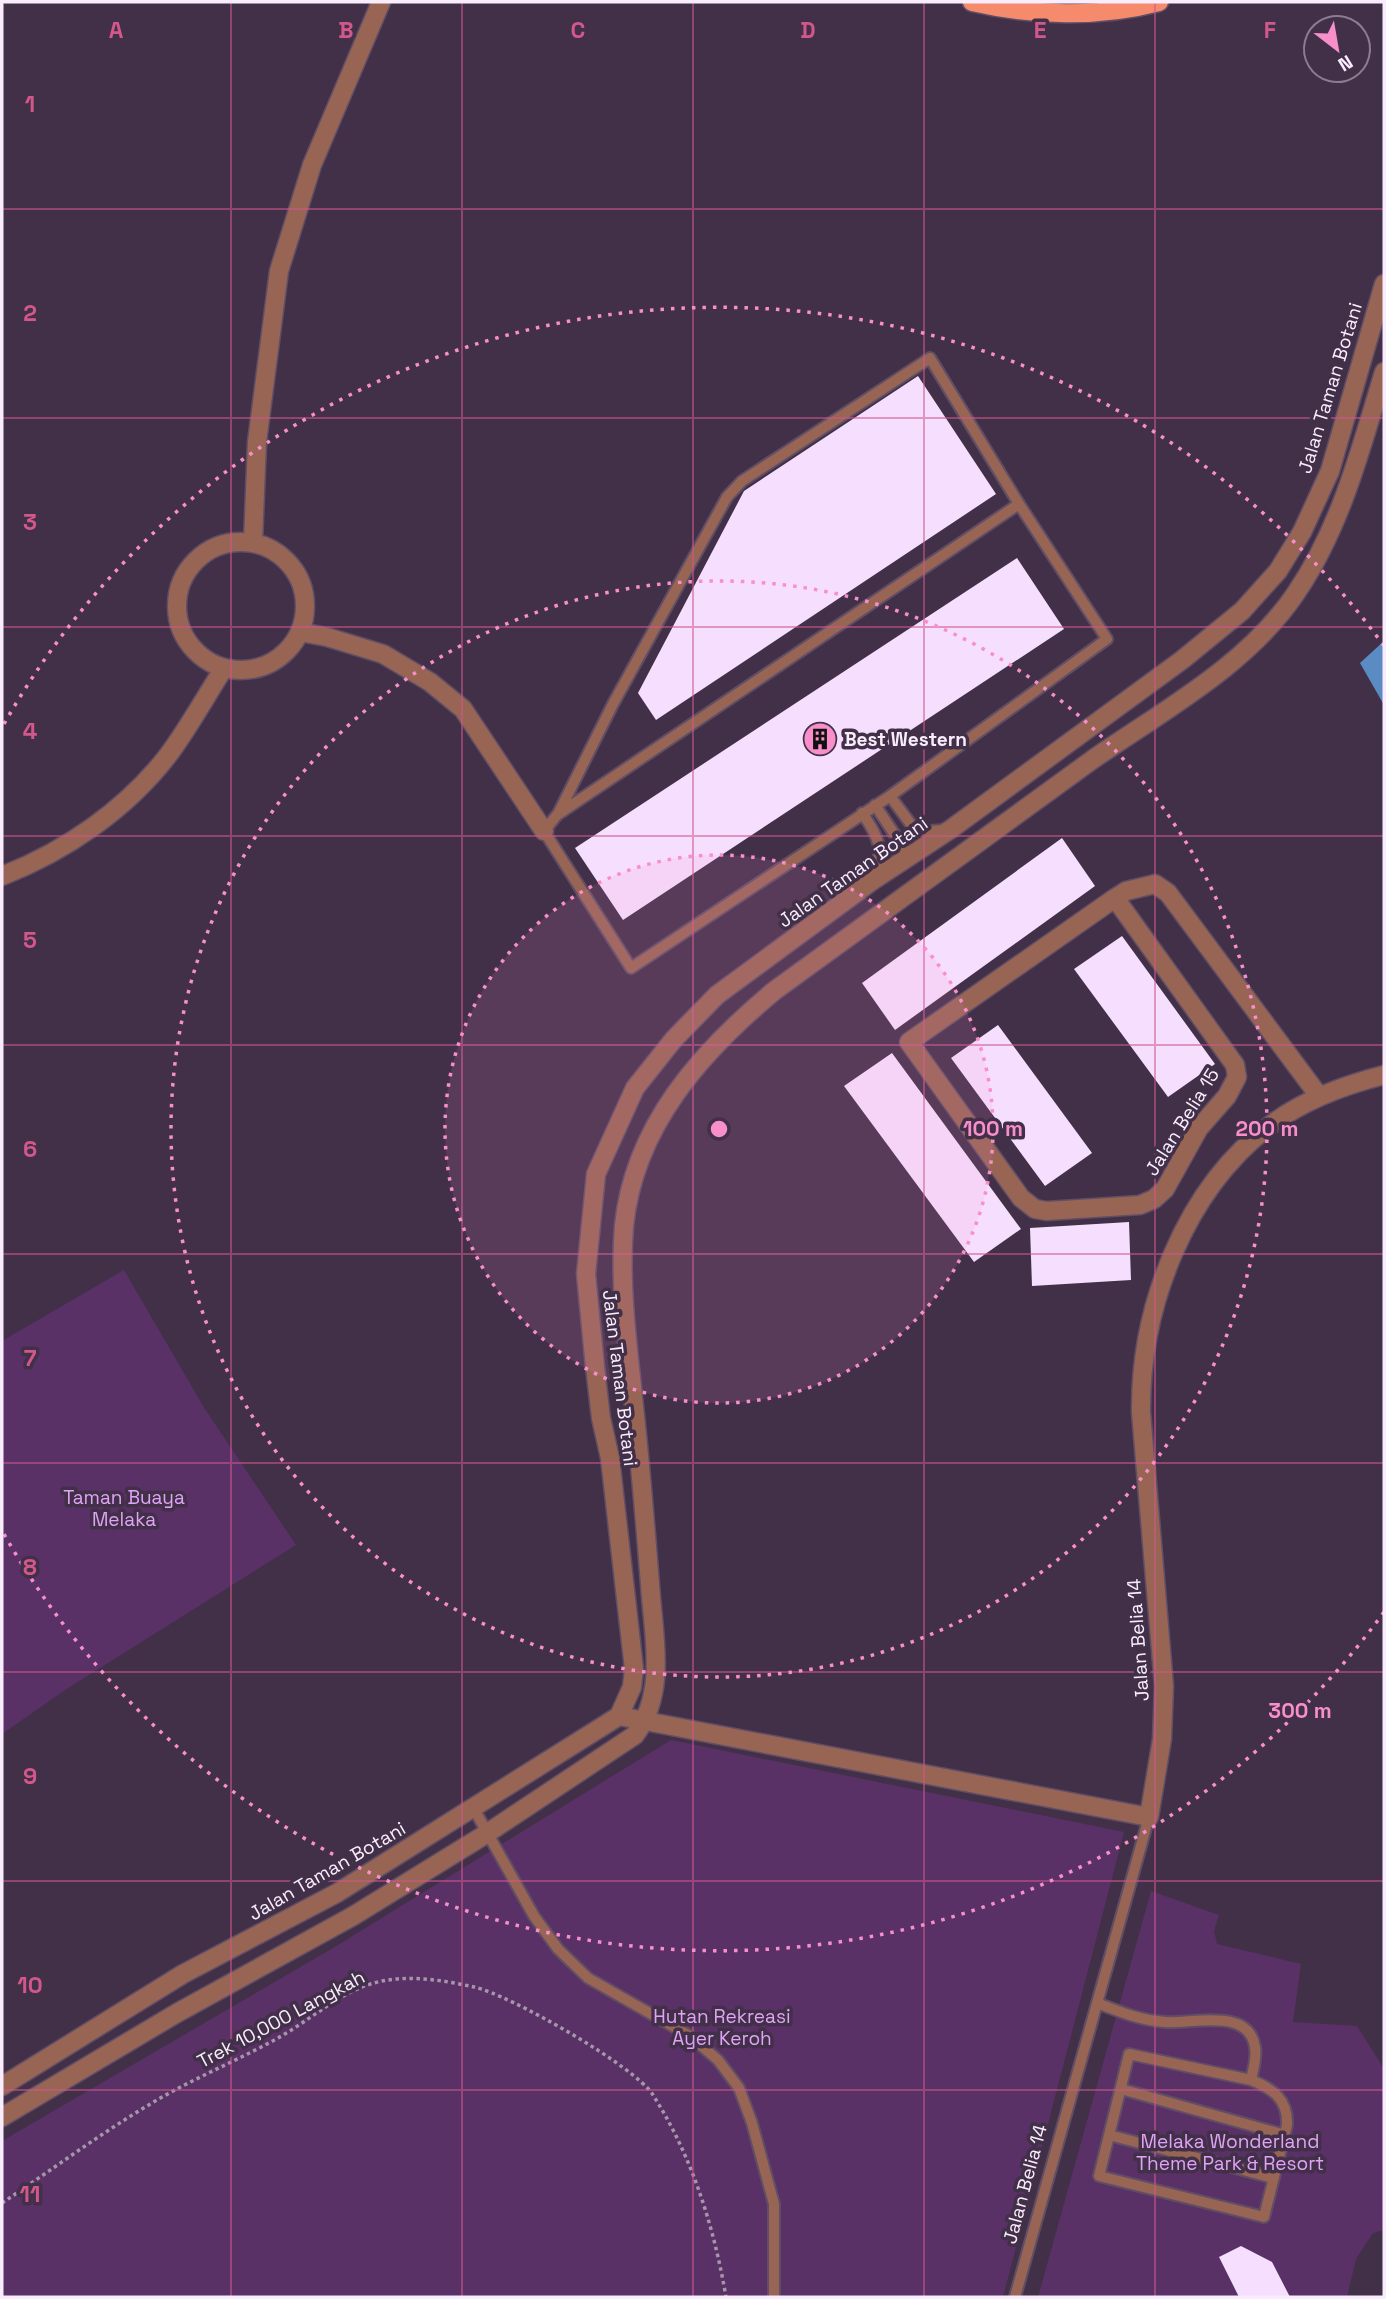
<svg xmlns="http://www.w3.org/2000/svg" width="1386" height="2299" viewBox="0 0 1386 2299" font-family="'Space Grotesk',sans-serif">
<rect width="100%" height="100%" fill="#423049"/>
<path fill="#593166" d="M124,1270L203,1406L296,1545L65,1690L2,1734V1341Z
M671,1740L1124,1832L1003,2297H2V2141L333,1948Z
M1151,1891L1219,1915L1214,1931L1217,1944L1301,1964L1293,2022L1357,2026L1384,2069V2230L1373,2233L1356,2259L1347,2297H1038Z"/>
<path fill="#5a8bc3" d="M1384,641V705L1360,663Z"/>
<path fill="#f5defe" d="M918,376L996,494L656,720L638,693L744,491Z
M1017,558L1064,629L623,920L575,848Z
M1062,838L1095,886L895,1030L862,983Z
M1122,936L1215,1064L1168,1097L1074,969Z
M998,1025L1092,1153L1045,1186L951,1058Z
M892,1053L1021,1229L974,1262L844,1086Z
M1129,1222L1131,1280L1032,1286L1030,1228Z
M1241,2246L1272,2262L1290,2297H1239L1219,2257Z"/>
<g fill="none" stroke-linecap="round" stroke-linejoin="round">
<defs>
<path id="service" d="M1019,504L1107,639L890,796L631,968L544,831L557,815Z
M890,796L913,827L930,831L944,830
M875,805L909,856
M559,812L613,704L727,497L742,481L930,358L1019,504
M862,813C880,838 884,850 873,879
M474,1809L534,1916L558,1949L588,1978L690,2036L718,2060L739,2088L752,2123L774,2204V2297
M1097,2003C1120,2012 1140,2020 1165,2022C1192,2024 1249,2007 1255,2047C1257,2058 1253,2070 1251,2080
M1129,2054L1251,2080C1274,2089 1288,2100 1287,2125L1264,2217L1099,2176Z
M1121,2089L1285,2135
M1109,2135L1274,2178
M1015,2297L1149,1817"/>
<path id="minor" d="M177 606a64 64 0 1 1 128 0a64 64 0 1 1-128 0Z
M253,542L257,442L279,271L312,165L381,2
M300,632L327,637L383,654L430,682L463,709L544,831
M2,876C66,851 127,809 169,754C189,727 206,696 224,668
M1115,898L1235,1065L1237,1077L1227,1096L1199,1128L1165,1189L1154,1199L1140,1205L1047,1211L1035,1209L1021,1198L909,1042L1115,898L1126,891L1155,884L1168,893L1319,1096
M619,1716L1149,1817L1162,1739L1164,1686L1141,1412C1140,1307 1185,1188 1272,1124C1304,1100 1345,1085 1384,1075"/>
<path id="tertiary" d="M2,2086L183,1974L337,1893L619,1716L632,1687L634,1669L610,1458L601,1418L595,1367L586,1274L596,1174L635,1088L674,1039L717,995L872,881L951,829L1182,660L1242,611L1278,571L1302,532L1330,471L1384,284
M2,2117L177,2013L353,1916L486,1834L635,1735C665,1695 655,1643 651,1597C646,1533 641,1469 634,1406C628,1348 619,1285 624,1226C634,1126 701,1052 774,991C880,913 986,836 1092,760C1162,711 1247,666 1296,593C1341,527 1361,448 1384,372"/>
<path id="primary" d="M972,2C1032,16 1099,18 1159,2"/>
</defs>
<use href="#service" stroke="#5f4e66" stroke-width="14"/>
<use href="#minor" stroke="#5f4e66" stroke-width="21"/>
<use href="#tertiary" stroke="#5f4e66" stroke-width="21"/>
<use href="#primary" stroke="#5f4e66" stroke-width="21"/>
<path stroke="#a596aa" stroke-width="3.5" stroke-dasharray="3.5 3.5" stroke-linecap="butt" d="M2,2203C50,2171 97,2136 147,2106C189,2080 235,2062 278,2038C309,2021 340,1992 374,1983C406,1974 442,1980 474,1987C508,1994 635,2066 653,2095C692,2156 714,2227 726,2297"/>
<use href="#service" stroke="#986454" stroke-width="10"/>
<use href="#minor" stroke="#986454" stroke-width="18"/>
<use href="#tertiary" stroke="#986454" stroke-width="18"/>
<use href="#primary" stroke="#f58b6c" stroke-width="18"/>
</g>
<path fill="none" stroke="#d2588c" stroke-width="2" stroke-opacity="0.55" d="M231,2V2297M462,2V2297M693,2V2297M924,2V2297M1155,2V2297M2,209H1384M2,418H1384M2,627H1384M2,836H1384M2,1045H1384M2,1254H1384M2,1463H1384M2,1672H1384M2,1881H1384M2,2090H1384"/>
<circle cx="719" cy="1129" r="274" fill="#f98fca" fill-opacity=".12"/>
<g fill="none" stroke="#f98fca" stroke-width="3.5" stroke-dasharray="3.5 7">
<circle cx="719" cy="1129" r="274"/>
<circle cx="719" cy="1129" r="548"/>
<path d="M1384 1612A822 822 0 0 1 4 1534M4 724A822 822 0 0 1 1384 646"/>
</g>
<defs>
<symbol id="building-disc" viewBox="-11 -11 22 22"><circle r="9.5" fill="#f98fca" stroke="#423049"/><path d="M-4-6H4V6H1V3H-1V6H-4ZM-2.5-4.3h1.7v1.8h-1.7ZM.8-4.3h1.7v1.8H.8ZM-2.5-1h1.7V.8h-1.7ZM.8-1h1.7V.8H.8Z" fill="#111"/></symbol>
</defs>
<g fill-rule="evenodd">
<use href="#building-disc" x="801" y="720" width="38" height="38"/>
</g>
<g text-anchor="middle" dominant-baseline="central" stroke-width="7" stroke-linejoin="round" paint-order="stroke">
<g font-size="19" fill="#f9edfd" stroke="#423049">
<text transform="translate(1330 388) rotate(-73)">Jalan Taman Botani</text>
<text transform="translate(853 872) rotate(-35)">Jalan Taman Botani</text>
<text transform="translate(1182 1122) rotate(-58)">Jalan Belia 15</text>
<text transform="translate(620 1378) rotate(83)">Jalan Taman Botani</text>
<text transform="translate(1138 1640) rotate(-94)">Jalan Belia 14</text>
<text transform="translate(327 1871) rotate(-30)">Jalan Taman Botani</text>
<text transform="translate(281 2019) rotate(-28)">Trek 10,000 Langkah</text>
<text transform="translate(1025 2184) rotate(-75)">Jalan Belia 14</text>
</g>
<g font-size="19" font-weight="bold" fill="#f9edfd" stroke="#423049" text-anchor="start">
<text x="844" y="739">Best Western</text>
</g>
<g font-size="19" fill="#e0a3f6" stroke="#423049">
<text x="124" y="1497">Taman Buaya<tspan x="124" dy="22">Melaka</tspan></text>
<text x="722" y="2016">Hutan Rekreasi<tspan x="722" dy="22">Ayer Keroh</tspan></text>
<text x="1230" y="2141">Melaka Wonderland<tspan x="1230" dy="22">Theme Park &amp; Resort</tspan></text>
</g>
</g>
<g font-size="23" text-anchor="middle" font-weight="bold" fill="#d2588c" stroke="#423049" stroke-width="7" stroke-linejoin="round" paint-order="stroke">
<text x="116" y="38">A</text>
<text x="346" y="38">B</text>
<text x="578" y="38">C</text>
<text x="808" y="38">D</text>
<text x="1040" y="38">E</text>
<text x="1270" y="38">F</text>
<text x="30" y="112">1</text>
<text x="30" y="321">2</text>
<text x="30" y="530">3</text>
<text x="30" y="739">4</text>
<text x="30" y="948">5</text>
<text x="30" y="1157">6</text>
<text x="30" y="1366">7</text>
<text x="30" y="1575">8</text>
<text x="30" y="1784">9</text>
<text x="30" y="1993">10</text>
<text x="30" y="2202">11</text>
</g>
<circle cx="719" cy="1129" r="10" fill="#f98fca" stroke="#423049" stroke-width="3.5"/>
<g font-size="21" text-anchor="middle" font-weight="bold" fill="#f98fca" stroke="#423049" stroke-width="7" stroke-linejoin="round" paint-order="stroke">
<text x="993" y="1136">100 m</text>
<text x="1267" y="1136">200 m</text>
<text x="1300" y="1718">300 m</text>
</g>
<rect width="1386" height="2299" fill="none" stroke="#f9edfd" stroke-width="7"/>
<g transform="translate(1337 49) rotate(149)"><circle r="33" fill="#423049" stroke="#8b7c91" stroke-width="2"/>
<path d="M0-5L12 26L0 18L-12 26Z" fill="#f98fca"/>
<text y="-10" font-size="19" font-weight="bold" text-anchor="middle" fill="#f9edfd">N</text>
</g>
</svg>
